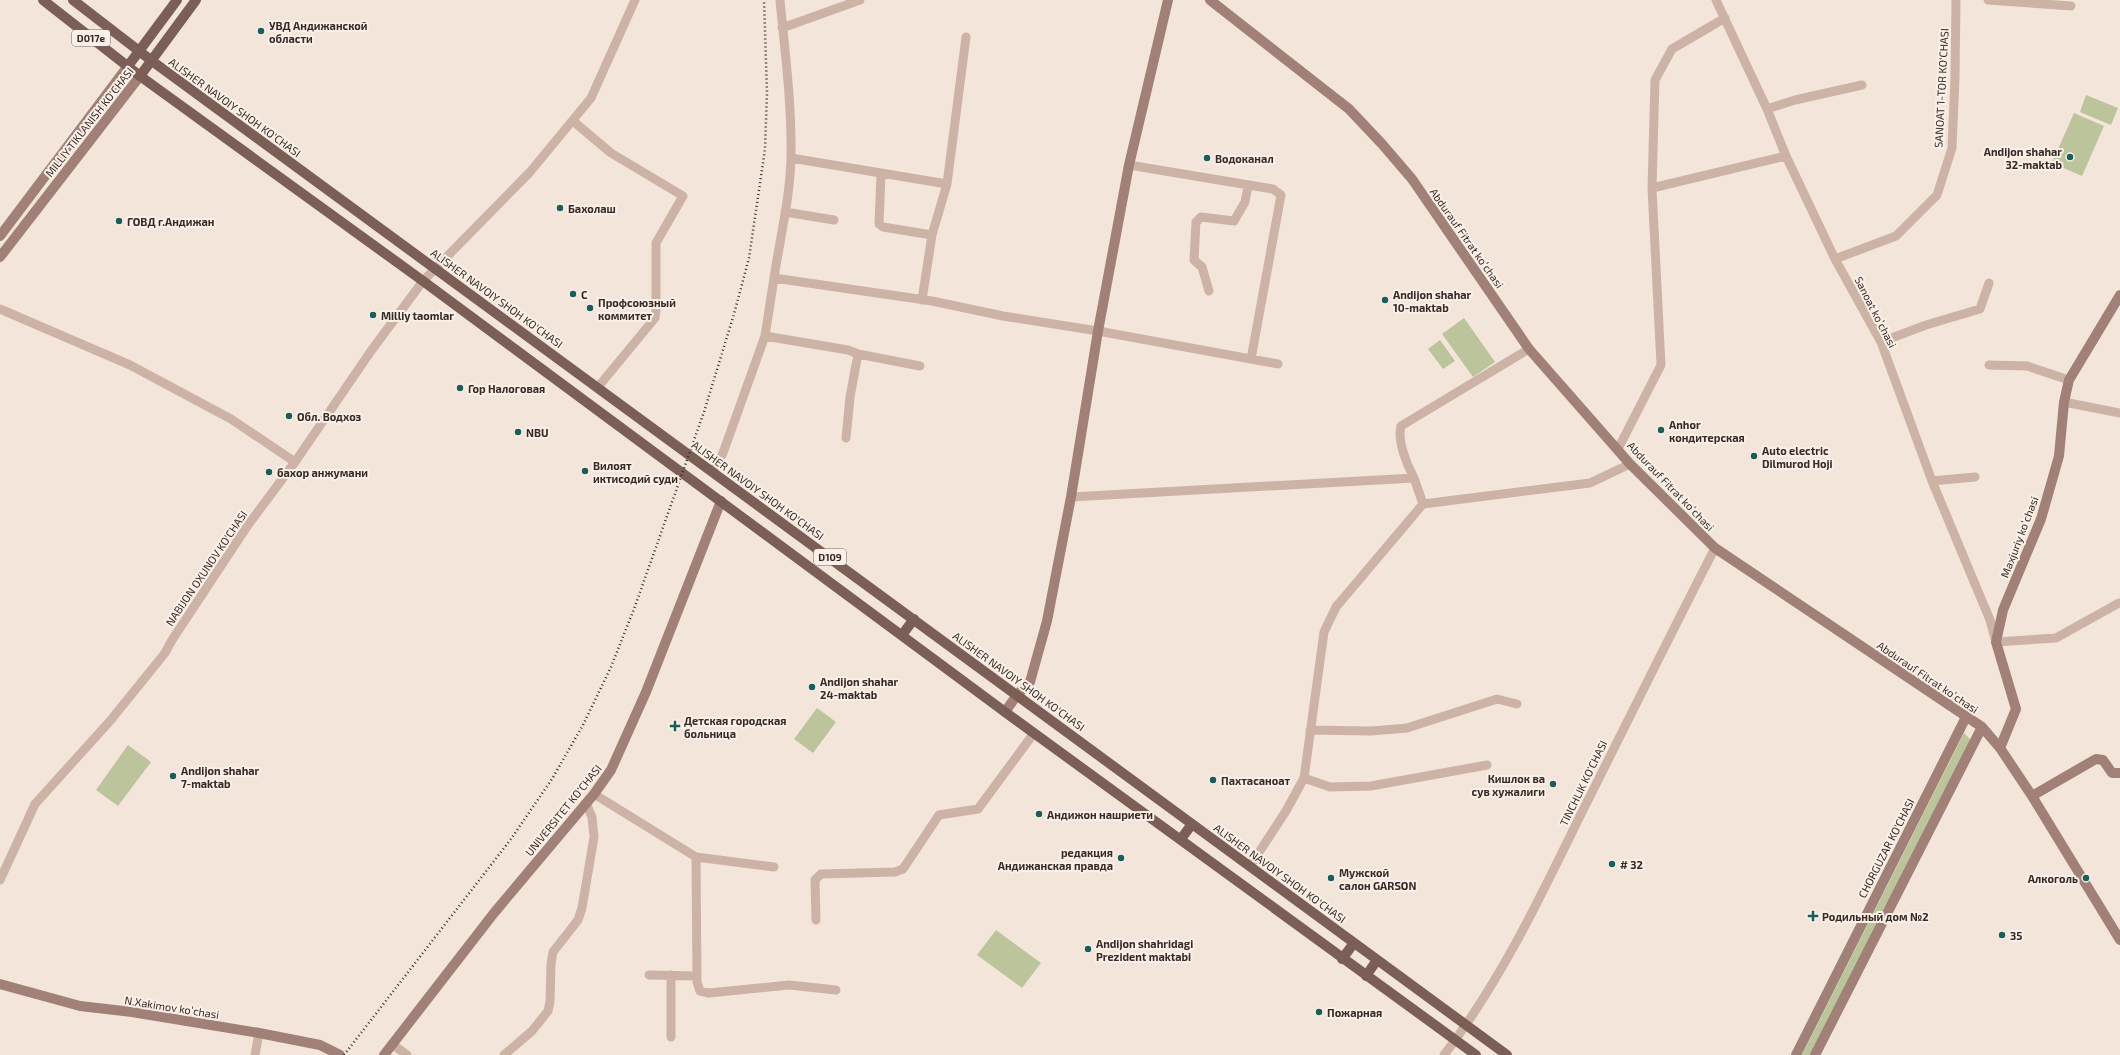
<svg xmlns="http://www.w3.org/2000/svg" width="2120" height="1055" viewBox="0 0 2120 1055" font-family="'Exo 2',sans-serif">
<rect width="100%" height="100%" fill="#f4e5db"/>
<path fill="#bbc49a" d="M2086,95L2118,108L2111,125L2080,112Z
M2074,113L2104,126L2082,176L2052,163Z
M1464,318L1495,362L1473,377L1442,334Z
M1440,340L1455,361L1443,369L1428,349Z
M817,708L836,722L813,753L794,739Z
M1964,733L1971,740L1811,1055H1802Z
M128,745L151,762L118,806L96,790Z
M996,930L1041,963L1022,988L977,955Z"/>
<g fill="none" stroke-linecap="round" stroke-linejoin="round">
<path stroke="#cdb3a6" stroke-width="9" d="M780,0C785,52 792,105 791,158C790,198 780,238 774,278L932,301L1003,316L1098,331L1278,364
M1716,0L1767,109L1786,156L1835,259L1881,342L1932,481L1990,620L1996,642L2056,638L2119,603
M1988,0L2071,6
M782,28L860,0
M1767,109L1795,100L1862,85
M573,121L611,153L683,196L656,243V311L655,318L598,387
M791,158L947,184
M1129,165L1273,189L1281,195L1251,359
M881,174L879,224L883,227L932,235
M1652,188L1786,156
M785,212L834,220
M1835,259L1896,236L1937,195L1952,148L1955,78L1956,0
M1209,291L1202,267L1194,260L1196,222L1201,217L1234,221L1245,202L1248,186
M922,300L932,235L947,184L966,37
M0,309L130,365L231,419L295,462
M765,336L848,350L858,354L920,366
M1881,342L1926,325L1980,309L1989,283
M1989,365L2027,366L2069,380
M2064,402L2120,413
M846,438L850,397L858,354
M1618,449L1661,365L1652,188L1655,80L1672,49L1725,18
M713,471L723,453L765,336L774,278
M1414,478C1407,465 1397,441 1401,426L1529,349
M1932,481L1975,477
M1071,497L1414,478L1423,504
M1310,730L1371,731L1407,728L1497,699L1517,704
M1304,778L1330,787L1371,786L1487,765
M594,794L696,857L774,867
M696,857L697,982L700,991L709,993L789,985L836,990
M1250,866L1286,811L1304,778L1324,632L1336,607L1423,504L1590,483L1630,464
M0,880L35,804L110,721L165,653L172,640L248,525L295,462L371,351L423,281L530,172L591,98L635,0
M816,920L815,880L821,874L895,872L903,869L939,815L978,809L1034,733
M649,975L697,976
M671,1037V975
M392,1044L407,1055
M255,1055L259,1033
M504,1055L532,1031L548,1011L550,1002L551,964L553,952L578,920L582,908L594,837L592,817L586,803
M1444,1055C1500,982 1540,898 1580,816C1625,727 1669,637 1715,548"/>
<path stroke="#a18177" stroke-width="10" d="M1210,0L1349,109L1382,144L1412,179L1529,349L1630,464L1715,548L1982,727L2000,748L2032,796L2120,940
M0,236L128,66
M0,257L140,76
M1005,712L1017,695L1030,682L1047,621L1071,497L1098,331L1129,165L1168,0
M2000,748L2016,709L1996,642L2003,610L2041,519L2059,456L2064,402L2069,380L2120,295
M2032,796L2096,759L2103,760L2112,773H2120
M0,984L80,1006L132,1012L259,1033L320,1045L340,1055
M384,1055L494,913L594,794L611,770L646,692L721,501
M1796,1055L1966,717
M1815,1055L1982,727"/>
<path stroke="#7b5f57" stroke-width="10" d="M43,0L140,76L423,281L1005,712L1476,1055
M73,0L152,61L1507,1055
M128,66L177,0
M140,76L196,0
M902,635L914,619
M1181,839L1192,824
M1342,959L1354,943
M1366,976L1377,960"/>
<path stroke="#382b27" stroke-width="2.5" stroke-dasharray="1 3" stroke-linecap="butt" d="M344,1055L511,839L552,779L583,725L611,667L634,609L704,412L734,314L749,258L765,149L767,93L764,0"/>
</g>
<g fill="#1a5d59" stroke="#fbf0e8" stroke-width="1.5">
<circle cx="261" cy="31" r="4"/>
<circle cx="2070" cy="157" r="4"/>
<circle cx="1207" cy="158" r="4"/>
<circle cx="560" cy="208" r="4"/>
<circle cx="119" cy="221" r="4"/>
<circle cx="573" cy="294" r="4"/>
<circle cx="1385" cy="300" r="4"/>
<circle cx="590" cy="308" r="4"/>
<circle cx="373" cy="315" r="4"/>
<circle cx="460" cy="388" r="4"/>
<circle cx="289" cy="416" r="4"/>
<circle cx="1661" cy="430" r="4"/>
<circle cx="518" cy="432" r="4"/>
<circle cx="1754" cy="456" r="4"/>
<circle cx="585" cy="471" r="4"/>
<circle cx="269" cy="472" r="4"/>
<circle cx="812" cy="687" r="4"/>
<path d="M673 720h4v4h4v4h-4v4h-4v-4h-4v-4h4z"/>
<circle cx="173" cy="776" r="4"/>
<circle cx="1213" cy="780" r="4"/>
<circle cx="1553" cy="784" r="4"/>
<circle cx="1039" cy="814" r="4"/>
<circle cx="1121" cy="858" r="4"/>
<circle cx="1612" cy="864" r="4"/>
<circle cx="1331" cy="878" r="4"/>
<circle cx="2086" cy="878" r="4"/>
<path d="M1811 910h4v4h4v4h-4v4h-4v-4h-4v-4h4z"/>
<circle cx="2002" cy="935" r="4"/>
<circle cx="1088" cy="949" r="4"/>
<circle cx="1319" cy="1012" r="4"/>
</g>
<g text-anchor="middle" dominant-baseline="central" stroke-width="4" stroke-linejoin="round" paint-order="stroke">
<g fill="#fbf0e8" stroke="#726661" stroke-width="1">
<rect x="72" y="30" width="38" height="16" rx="3"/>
<rect x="814" y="549" width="32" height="16" rx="3"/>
</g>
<g font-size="10" font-weight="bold" fill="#382b27">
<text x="91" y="38">D017e</text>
<text x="830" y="557">D109</text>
</g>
<g font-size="11" font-weight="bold" fill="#382b27" stroke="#fbf0e8" text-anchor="start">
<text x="269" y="25">УВД Андижанской<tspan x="269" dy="13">области</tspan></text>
<text x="2062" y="151" text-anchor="end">Andijon shahar<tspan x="2062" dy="13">32-maktab</tspan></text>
<text x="1215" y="158">Водоканал</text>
<text x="568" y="208">Бахолаш</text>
<text x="127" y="221">ГОВД г.Андижан</text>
<text x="581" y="294">С</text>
<text x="1393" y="294">Andijon shahar<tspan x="1393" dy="13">10-maktab</tspan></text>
<text x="598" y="302">Профсоюзный<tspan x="598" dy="13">коммитет</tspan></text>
<text x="381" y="315">Milliy taomlar</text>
<text x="468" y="388">Гор Налоговая</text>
<text x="297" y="416">Обл. Водхоз</text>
<text x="1669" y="424">Anhor<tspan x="1669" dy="13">кондитерская</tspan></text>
<text x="526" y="432">NBU</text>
<text x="1762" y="450">Auto electric<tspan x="1762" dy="13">Dilmurod Hoji</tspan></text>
<text x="593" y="465">Вилоят<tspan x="593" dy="13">иктисодий суди</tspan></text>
<text x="277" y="472">бахор анжумани</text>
<text x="820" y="681">Andijon shahar<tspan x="820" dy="13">24-maktab</tspan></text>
<text x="684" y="720">Детская городская<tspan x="684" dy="13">больница</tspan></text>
<text x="181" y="770">Andijon shahar<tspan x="181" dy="13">7-maktab</tspan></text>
<text x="1545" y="778" text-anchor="end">Кишлок ва<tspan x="1545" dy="13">сув хужалиги</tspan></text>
<text x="1221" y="780">Пахтасаноат</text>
<text x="1047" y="814">Андижон нашриети</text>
<text x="1113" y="852" text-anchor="end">редакция<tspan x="1113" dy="13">Андижанская правда</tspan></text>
<text x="1620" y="864"># 32</text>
<text x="1339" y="872">Мужской<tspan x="1339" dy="13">салон GARSON</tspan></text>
<text x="2078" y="878" text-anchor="end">Алкоголь</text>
<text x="1822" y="916">Родильный дом №2</text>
<text x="2010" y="935">35</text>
<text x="1096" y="943">Andijon shahridagi<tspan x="1096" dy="13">Prezident maktabi</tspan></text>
<text x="1327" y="1012">Пожарная</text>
</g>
<g font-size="11" fill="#382b27" stroke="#fbf0e8">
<text transform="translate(1941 88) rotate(-87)">SANOAT 1-TOR KO‘CHASI</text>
<text transform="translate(235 107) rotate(36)">ALISHER NAVOIY SHOH KO'CHASI</text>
<text transform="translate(89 122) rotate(-52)">MILLIY TIKLANISH KO'CHASI</text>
<text transform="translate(1467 238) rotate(55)">Abdurauf Fitrat koʻchasi</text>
<text transform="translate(497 298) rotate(36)">ALISHER NAVOIY SHOH KO'CHASI</text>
<text transform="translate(1876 312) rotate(63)">Sanoat koʻchasi</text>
<text transform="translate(1671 486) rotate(46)">Abdurauf Fitrat koʻchasi</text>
<text transform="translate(758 490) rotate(36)">ALISHER NAVOIY SHOH KO'CHASI</text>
<text transform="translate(2019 537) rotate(-69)">Maxjuriy koʻchasi</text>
<text transform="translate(206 568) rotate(-56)">NABIJON OXUNOV KO'CHASI</text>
<text transform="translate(1928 677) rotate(34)">Abdurauf Fitrat koʻchasi</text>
<text transform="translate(1019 681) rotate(36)">ALISHER NAVOIY SHOH KO'CHASI</text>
<text transform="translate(1583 783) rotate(-64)">TINCHLIK KО‘CHASI</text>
<text transform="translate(563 810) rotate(-51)">UNIVERSITET KО‘CHASI</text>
<text transform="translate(1886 848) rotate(-63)">CHORGUZAR KO'CHASI</text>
<text transform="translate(1280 873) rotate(36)">ALISHER NAVOIY SHOH KO'CHASI</text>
<text transform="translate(172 1007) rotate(9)">N.Xakimov koʻchasi</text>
</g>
</g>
</svg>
